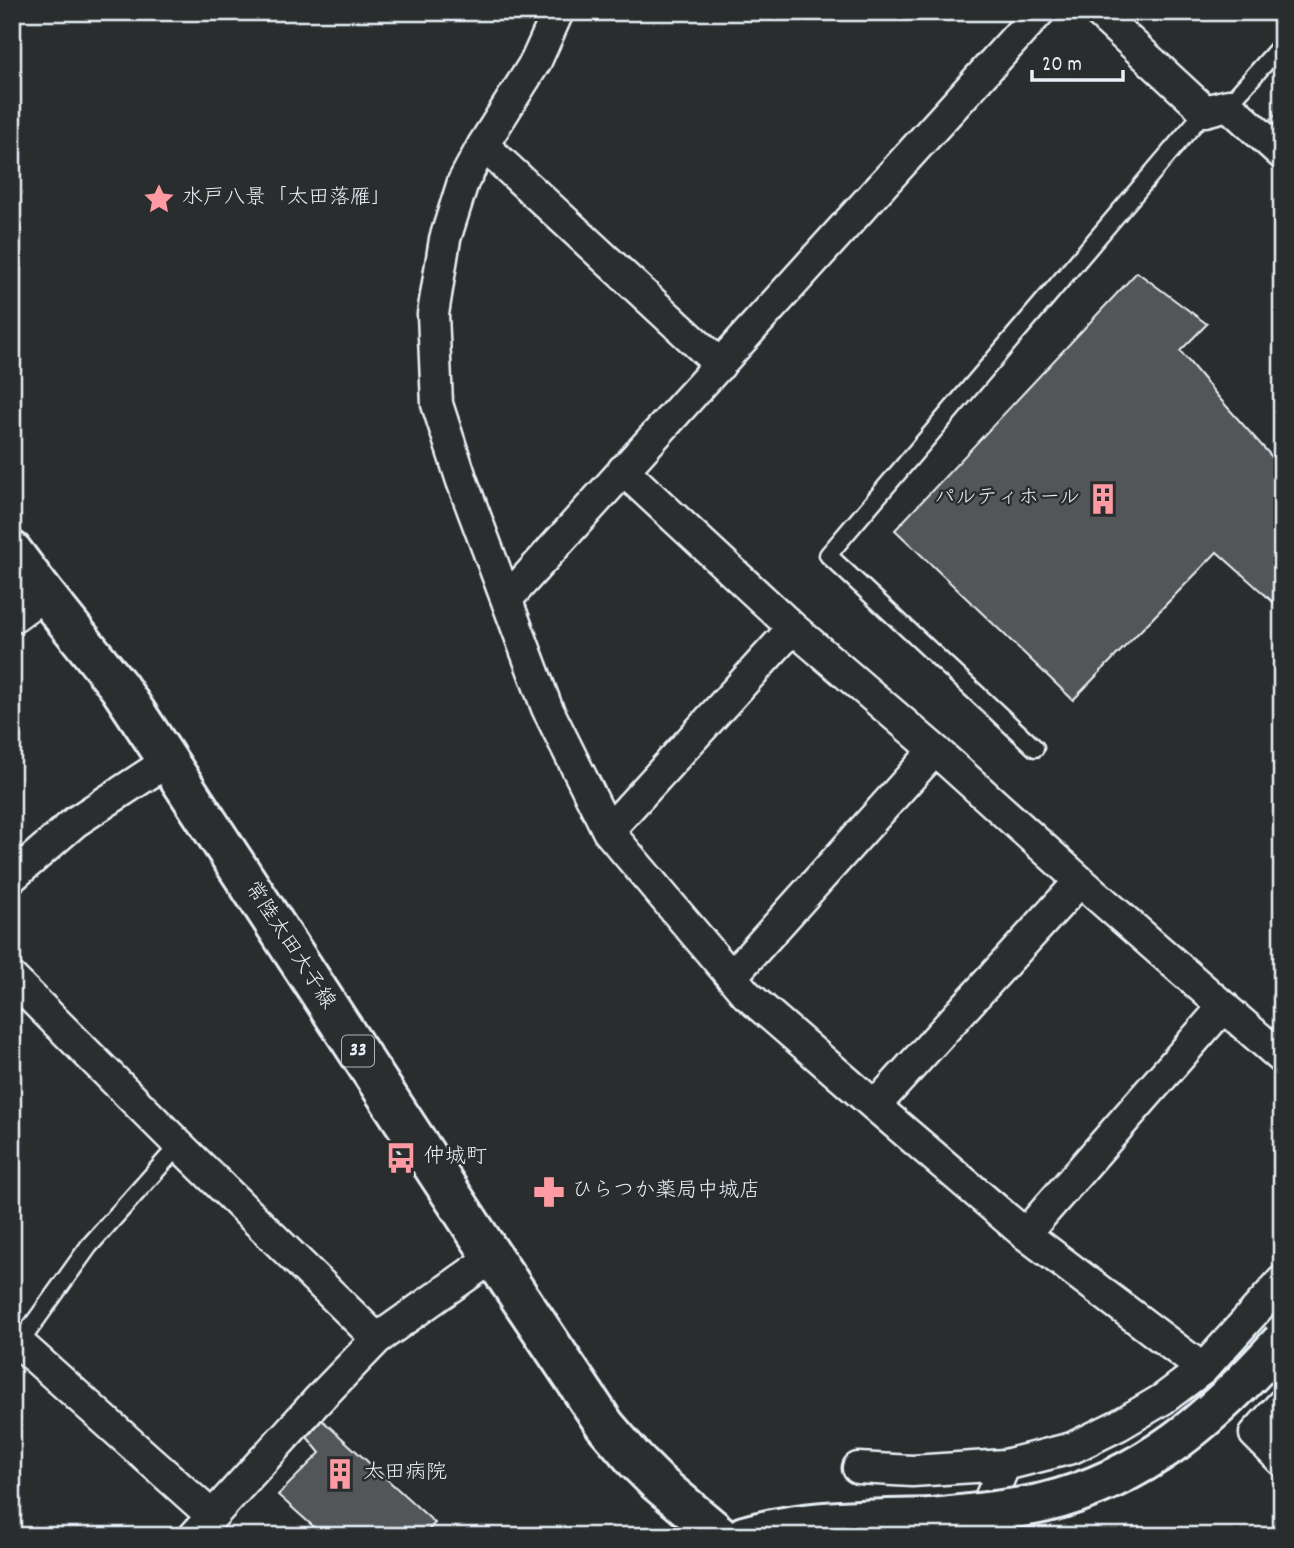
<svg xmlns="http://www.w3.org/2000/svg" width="1294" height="1548" viewBox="0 0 1294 1548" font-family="Dekko,'Klee One',sans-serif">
<rect width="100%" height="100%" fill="#2a2d2e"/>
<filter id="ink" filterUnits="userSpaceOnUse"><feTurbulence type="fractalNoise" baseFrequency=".0143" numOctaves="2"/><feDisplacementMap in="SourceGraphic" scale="14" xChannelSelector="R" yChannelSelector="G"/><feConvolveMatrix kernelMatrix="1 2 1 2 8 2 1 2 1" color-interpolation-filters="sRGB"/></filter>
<g filter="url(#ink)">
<path fill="#535759" stroke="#e8f1f8" stroke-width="2" d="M1282,108V143L1264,126Z
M1137,272L1207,324L1180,351L1220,399L1282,468V610L1217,552L1073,700L895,530Z
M322,1420L435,1523L423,1536H324L278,1495L320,1453L307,1437Z"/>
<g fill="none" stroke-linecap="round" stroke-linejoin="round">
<defs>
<path id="lane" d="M1228,105L1282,44
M1035,748L828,555L1205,111
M16,1348L89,1246L179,1145"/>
<path id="street" d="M558,12L536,61L483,145L463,182L445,239L433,314L437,404L462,481L547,708L608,831L746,994L875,1106L1025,1234L1203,1369
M1098,12L1205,111L1228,105L1282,154
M483,145L720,365
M623,470L793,628L935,750L1080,881L1282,1058
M507,599L1039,12
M608,831L793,628
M12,877L75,822L168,761
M732,976L935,750
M12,978L179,1145L377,1339
M875,1106L1080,881
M1025,1234L1224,1006
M12,1337L212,1516
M1282,1404L1255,1434L1282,1461
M858,1468L912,1471L1005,1465L1072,1448L1119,1425L1163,1399L1203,1369L1282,1281
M194,1536L316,1402L377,1339L493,1257
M973,1536L1005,1465"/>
<path id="secondary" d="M12,613L42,591
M744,1536C805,1518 870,1520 932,1518"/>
<path id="primary" d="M12,551L42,591L119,687L168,761L478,1235L605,1425L635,1460L658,1483L721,1536
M902,1536L932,1518"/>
</defs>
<use href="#lane" stroke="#e8f1f8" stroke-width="21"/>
<use href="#street" stroke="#e8f1f8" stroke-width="35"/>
<use href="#secondary" stroke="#e8f1f8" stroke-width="44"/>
<use href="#primary" stroke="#e8f1f8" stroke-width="44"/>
<use href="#lane" stroke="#2a2d2e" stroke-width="16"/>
<use href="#street" stroke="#2a2d2e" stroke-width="30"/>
<use href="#secondary" stroke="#2a2d2e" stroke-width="38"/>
<use href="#primary" stroke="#2a2d2e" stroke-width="38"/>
<defs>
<path id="secondary-bridge" d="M932,1518C969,1514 1007,1511 1043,1503C1146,1478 1213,1417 1282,1341"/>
</defs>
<use href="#secondary-bridge" stroke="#e8f1f8" stroke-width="44" stroke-linecap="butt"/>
<use href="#secondary-bridge" stroke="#2a2d2e" stroke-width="38"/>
</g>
</g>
<defs>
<symbol id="sight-bare" viewBox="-9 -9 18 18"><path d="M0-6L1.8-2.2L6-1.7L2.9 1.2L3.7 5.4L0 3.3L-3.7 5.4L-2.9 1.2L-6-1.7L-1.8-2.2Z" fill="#ff9aa2" stroke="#2a2d2e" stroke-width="2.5" paint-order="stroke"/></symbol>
<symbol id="building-bare" viewBox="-9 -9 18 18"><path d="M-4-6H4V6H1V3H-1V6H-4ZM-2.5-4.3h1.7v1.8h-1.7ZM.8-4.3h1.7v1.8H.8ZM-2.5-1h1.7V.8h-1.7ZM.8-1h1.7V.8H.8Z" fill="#ff9aa2" stroke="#2a2d2e" stroke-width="2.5" paint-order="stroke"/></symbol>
<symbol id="bus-bare" viewBox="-9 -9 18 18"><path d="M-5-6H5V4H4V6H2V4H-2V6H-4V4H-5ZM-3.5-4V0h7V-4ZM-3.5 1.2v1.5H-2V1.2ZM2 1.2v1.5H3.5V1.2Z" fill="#ff9aa2" stroke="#2a2d2e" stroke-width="2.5" paint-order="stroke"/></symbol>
<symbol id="pharmacy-bare" viewBox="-9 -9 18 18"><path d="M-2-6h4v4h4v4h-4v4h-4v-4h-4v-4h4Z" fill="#ff9aa2" stroke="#2a2d2e" stroke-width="2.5" paint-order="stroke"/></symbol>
</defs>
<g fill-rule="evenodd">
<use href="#sight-bare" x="137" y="177" width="44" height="44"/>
<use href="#building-bare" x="1081" y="477" width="44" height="44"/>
<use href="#bus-bare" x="379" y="1136" width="44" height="44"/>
<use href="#pharmacy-bare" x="527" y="1170" width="44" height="44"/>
<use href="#building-bare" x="318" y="1452" width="44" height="44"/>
</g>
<g text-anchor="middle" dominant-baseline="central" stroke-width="5" stroke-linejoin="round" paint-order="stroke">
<rect fill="#2a2d2e" stroke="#afb6bb" stroke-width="2" x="342" y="1035.5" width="32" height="31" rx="5"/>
<g font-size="19" font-weight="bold" fill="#e8f1f8">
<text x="358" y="1051">33</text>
</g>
<g font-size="21" fill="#e8f1f8" stroke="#2a2d2e" text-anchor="start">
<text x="182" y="199">水戸八景「太田落雁」</text>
<text x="1080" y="499" text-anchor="end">パルティホール</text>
<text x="424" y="1158">仲城町</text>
<text x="572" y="1192">ひらつか薬局中城店</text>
<text x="363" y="1474">太田病院</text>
</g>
<g font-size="21" fill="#e8f1f8" stroke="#2a2d2e">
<text transform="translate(289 946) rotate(57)">常陸太田大子線</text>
</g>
</g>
<rect width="1294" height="1548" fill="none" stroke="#2a2d2e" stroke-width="42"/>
<rect x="21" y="21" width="1252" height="1506" fill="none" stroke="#e8f1f8" stroke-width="2.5" filter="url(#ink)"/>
<path d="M1032 70v10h91v-10" fill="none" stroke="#e8f1f8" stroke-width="3.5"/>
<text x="1042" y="70" font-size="21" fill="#e8f1f8" stroke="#2a2d2e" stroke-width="5" paint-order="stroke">20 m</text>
</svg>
